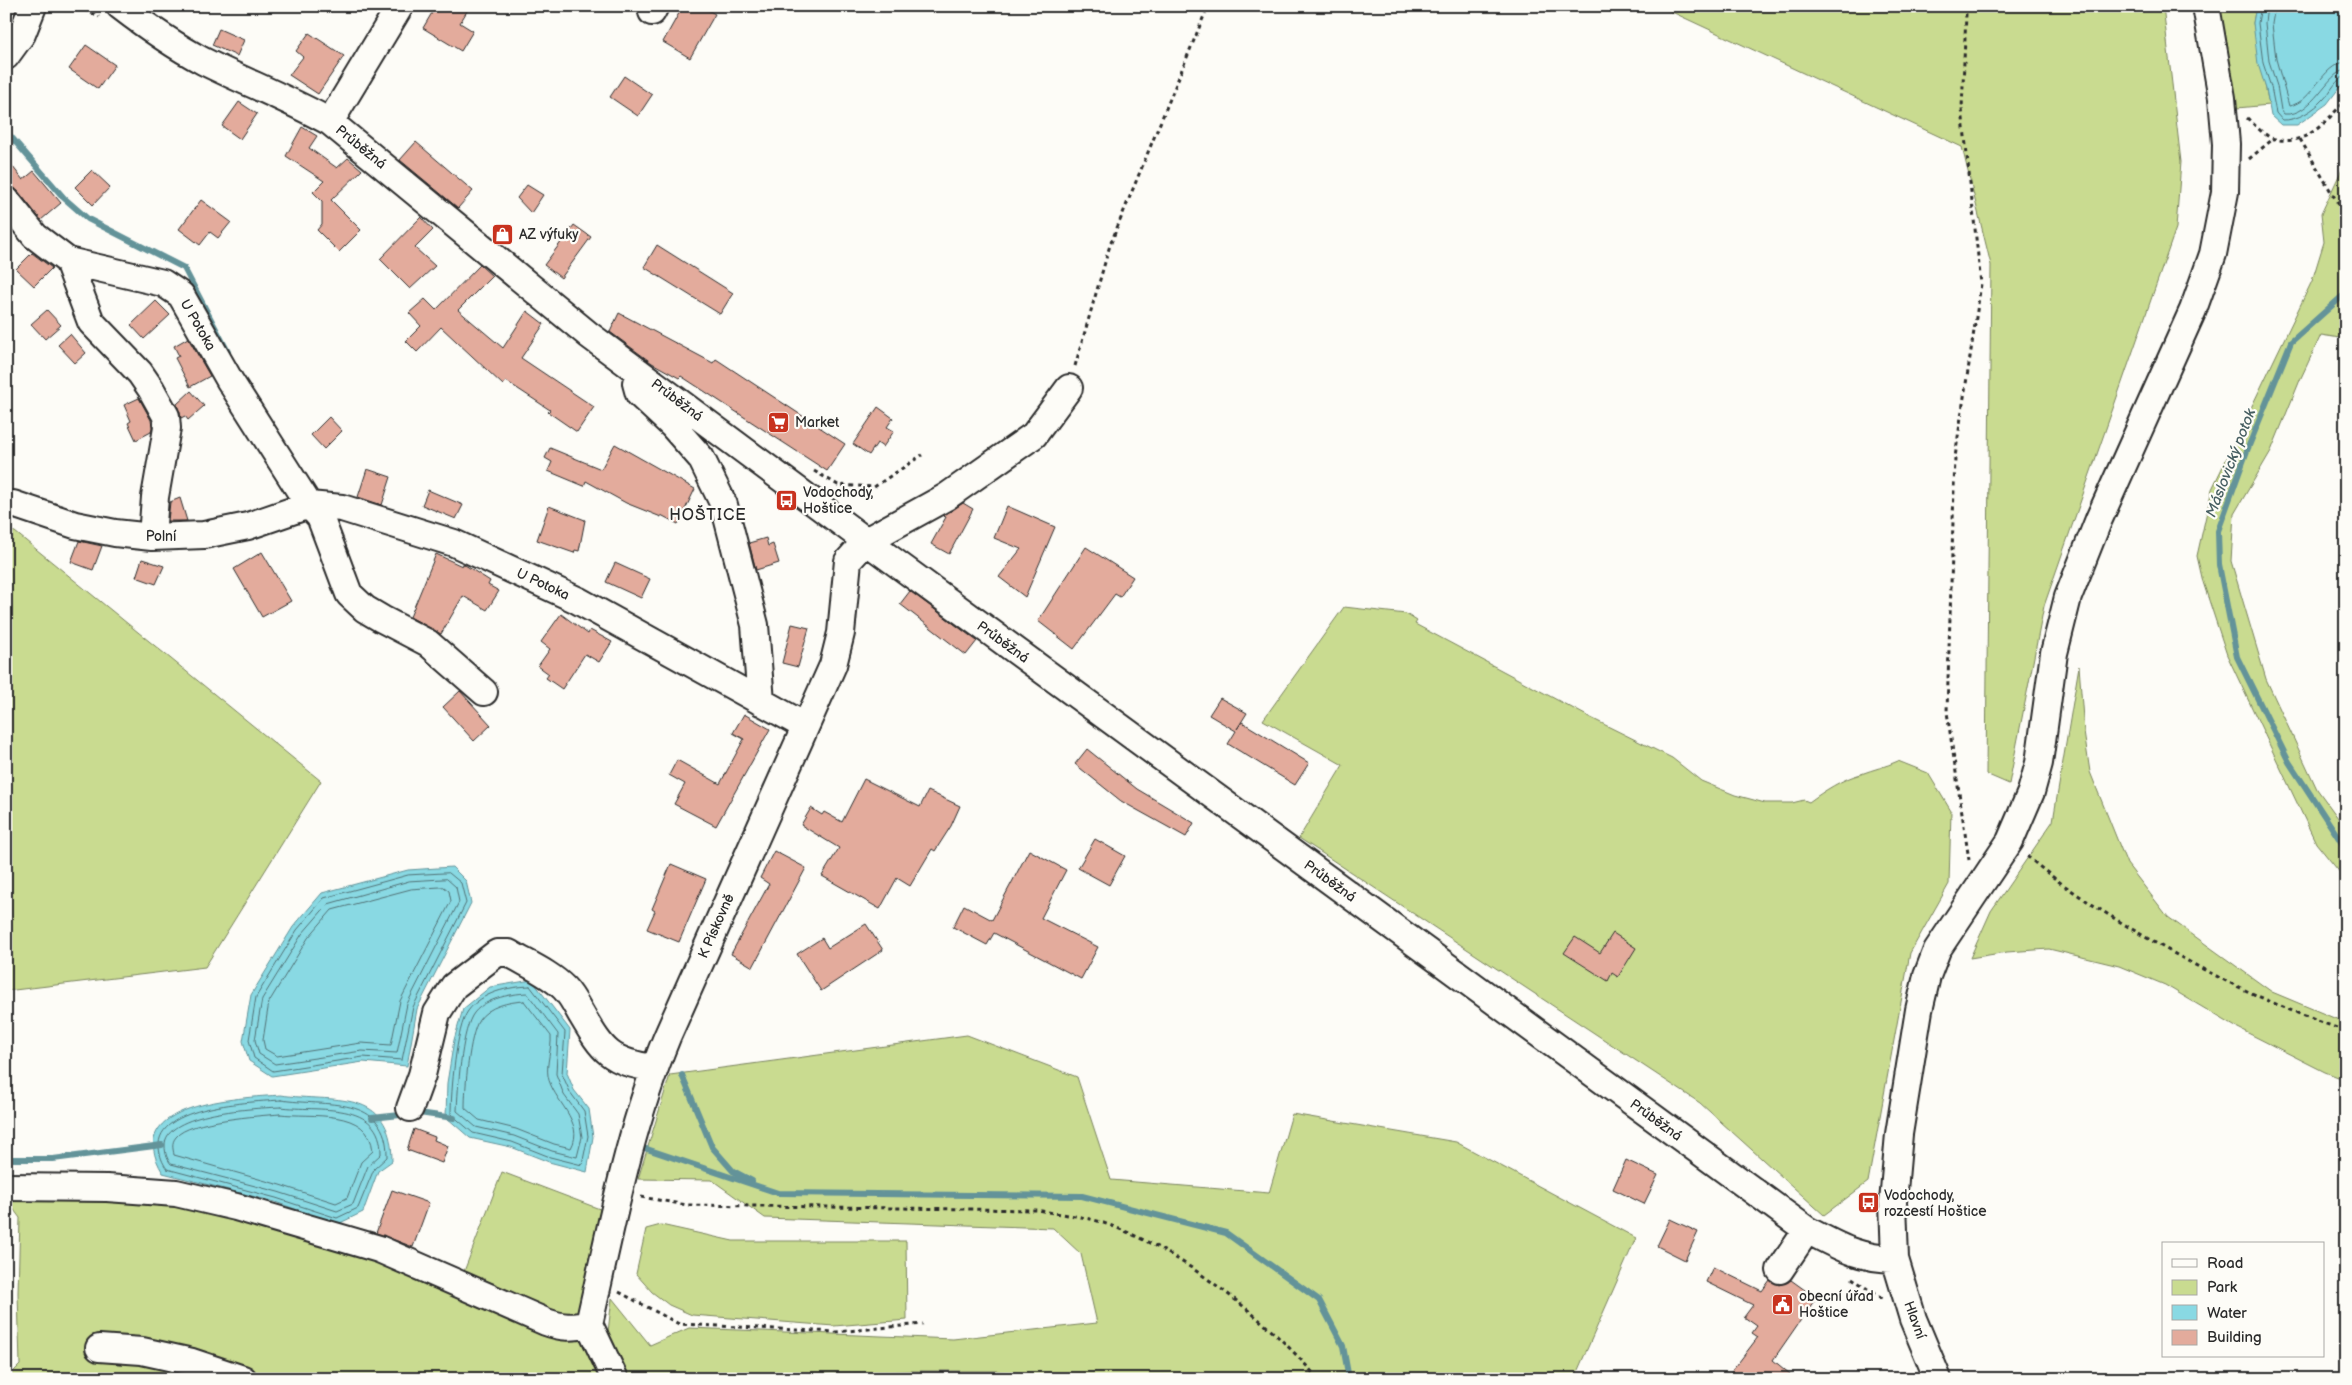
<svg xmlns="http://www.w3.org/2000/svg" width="2352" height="1385" viewBox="0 0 2352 1385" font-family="'Balsamiq Sans',sans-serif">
<rect width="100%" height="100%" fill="#fdfcf7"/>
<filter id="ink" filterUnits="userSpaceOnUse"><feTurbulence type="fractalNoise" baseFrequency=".02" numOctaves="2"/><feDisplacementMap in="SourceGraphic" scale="10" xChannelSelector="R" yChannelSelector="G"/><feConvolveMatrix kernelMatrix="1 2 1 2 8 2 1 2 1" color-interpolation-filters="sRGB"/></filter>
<g filter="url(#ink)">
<path fill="#c9db90" stroke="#7a835e" d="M1659,6H2163L2181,162L2176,228L2044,606L2009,784L1986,774L1991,265L1962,147Z
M2219,6H2256L2253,23L2269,105L2237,108Z
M2343,167L2346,172V339L2321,335L2300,380L2271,451L2234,514L2231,561L2266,679L2317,789L2346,829V880L2316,843L2227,655L2203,582L2197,556L2212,489L2312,281L2324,242L2321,214Z
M6,530L15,532L321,781L205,967L6,991Z
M1344,607L1406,614L1417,621L1415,624L1589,717L1672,758L1701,781L1735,795L1765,803H1792L1804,800L1809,802C1824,791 1842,779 1861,774C1874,769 1885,767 1898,761L1928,773L1951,811L1949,884L1910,953L1868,1182L1824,1215L1700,1103L1299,838L1343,765L1263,720Z
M2079,666L2084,732L2090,772L2127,864L2168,917L2272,992L2346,1023V1080L2325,1072L2234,1026L2165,985L2119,966L2049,949L2007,952L1970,958L1991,911L2053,821Z
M967,1035L1077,1077L1111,1180L1269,1193L1292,1114L1456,1142L1636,1238L1574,1379H1047L997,1371H911L746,1376L735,1379H630L608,1332L612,1298L650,1345L689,1328L953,1339L1097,1323L1081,1254L1053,1228L765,1218L712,1180L638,1179L670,1075Z
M502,1172L605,1211L575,1322L577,1331L600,1379H6L20,1365L18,1293L20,1218L6,1199L63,1196L188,1203L460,1282Z
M661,1225L733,1241H906L907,1320L834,1326L692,1315L669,1305L652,1292L636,1274L646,1229Z"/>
<path fill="#89d9e3" stroke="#639399" d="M2256,6H2346V79L2327,104L2297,125H2281L2271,116L2266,89L2258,64L2253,23Z
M452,867L466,881L471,903L417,1009L407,1066L363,1062L272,1076L249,1061L243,1041L251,995L293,927L322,893L408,870Z
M532,980L570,1030L567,1073L574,1090L589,1109L593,1137L587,1172L549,1162L511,1147L470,1138L446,1117L447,1083L454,1040L463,1009L490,987Z
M281,1095C332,1103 392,1086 392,1161L378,1171L363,1212L338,1224L275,1202L163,1173C119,1102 239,1098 281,1095Z"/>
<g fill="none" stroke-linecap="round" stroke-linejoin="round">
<path stroke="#517175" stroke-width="1" d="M2261,6L2258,23L2263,63L2271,87L2276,113L2282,120C2297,121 2314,110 2324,99C2331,92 2336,78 2346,76
M2267,6L2265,23L2269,61L2277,86L2281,110L2284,114C2313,117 2327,71 2346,70
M2275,6L2272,24L2276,59L2289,106C2314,102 2321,64 2346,62
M449,873L461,883L466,903L413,1007L402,1060L363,1057L273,1071L254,1058L249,1040L256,997L297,930L324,898L408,875Z
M447,879L456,887L459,902L407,1004L397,1053L362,1051L275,1064L259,1054L255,1040L262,999L302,934L328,904L409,881Z
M444,887L449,891L451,901L400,1001L391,1045L361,1043L277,1056L265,1049L263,1040L269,1002L308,938L332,910L411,889Z
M530,986L565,1032L562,1074L570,1092L584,1111L588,1136L582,1165L550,1157L512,1142L473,1133L451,1114C451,1093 456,1027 468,1011C482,992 508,987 530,986Z
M527,993L558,1034L556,1074L564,1095L578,1114L582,1137L577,1157L552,1151L514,1136L476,1127L457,1111C458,1088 461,1036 472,1016C482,999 509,994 527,993Z
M524,1001L551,1036C552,1049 546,1063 548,1076C552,1100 586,1122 571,1148L554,1144L516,1129L479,1120L465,1108C465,1088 469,1036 479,1020C489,1006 508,1002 524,1001Z
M281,1100C324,1107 388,1093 387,1157L374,1169L358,1208L337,1218L276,1198L167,1169C162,1162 160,1156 159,1148C155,1105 252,1102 281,1100Z
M281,1107C317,1112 382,1099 381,1154L368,1166L353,1204L337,1211L278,1192L171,1164C167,1159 165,1153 165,1146C163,1112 257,1108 281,1107Z
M280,1114C311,1118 369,1107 373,1151L361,1162L347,1198L336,1203L280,1185L174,1155C173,1148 171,1143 176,1137C189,1120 259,1116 280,1114Z"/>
<path stroke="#639399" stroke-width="6" d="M6,131L64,198L88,219L184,268L228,352
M2346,293L2291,342L2248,448L2218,531L2219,565L2237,657L2289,762L2346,849
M682,1075L712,1147L733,1171L752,1181
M372,1118L419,1113L454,1118
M647,1149L778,1193L1082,1196L1226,1233L1319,1300L1343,1346L1349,1379
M6,1159H53L162,1145"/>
</g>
<path fill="#e3ab9c" stroke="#2b2b2b" d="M436,6H470L460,23L473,31L461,51L423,28Z
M683,6H701L715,14L690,58L663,42Z
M219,29L244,40L237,56L212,45Z
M309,33L344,56L318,94L289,75L303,57L296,51Z
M86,45L115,65L98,89L69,69Z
M624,76L652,95L638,116L610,97Z
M239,102L257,114L240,139L222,126Z
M302,127L317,136L309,148L337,168L348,158L362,170L331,200L361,230L339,252L317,230L322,224V201L313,192L324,181L286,156Z
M416,142L473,191L458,208L400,160Z
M6,158L23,180L34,171L61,203L41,220L18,191L6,185Z
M92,170L110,187L93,205L75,187Z
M527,185L543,195L531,213L517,198Z
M201,200L231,222L218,238L210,232L200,245L179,229Z
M421,217L433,230L415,248L435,266L410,289L380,259Z
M574,225L591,237L561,278L544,265Z
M657,245L733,293L720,314L644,267Z
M32,253L52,268L34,286L16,269Z
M480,265L492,276L458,310L503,348L527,311L544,324L521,358L594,407L577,432L548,412L550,410L506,381L503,385L441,327L417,352L406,341L421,326L409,313L425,299L436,310Z
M156,301L170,315L144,339L131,325Z
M47,310L61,325L45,339L31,324Z
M619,313L713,363L716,359L845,444L827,471L681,376L679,378L652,363L610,332Z
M70,334L86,353L75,363L58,345Z
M188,338L210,376L190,387L175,358L179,356L174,346Z
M191,391L204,406L188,420L185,416L181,418L177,404Z
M139,398L151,420L152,427L151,432L136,440L128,423L131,421L124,405Z
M878,407L893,418L887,427L894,431L883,447L877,443L869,455L853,444Z
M329,417L342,431L324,449L311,435Z
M615,444L695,489L678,524L661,515V517L626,503L586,481L584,486L548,471L552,462L545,458L550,448L601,469Z
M367,469L391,477L382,505L358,497Z
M428,490L463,505L456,519L422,505Z
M180,498L187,521H168L170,502Z
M963,503L973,509L949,554L931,544L946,517L943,516Z
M549,506L585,520L579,551L575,550L574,553L537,540Z
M1007,506L1055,527L1025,597L999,577L1021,549L994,538Z
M766,538L768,546L773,544L779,563L756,570L749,543Z
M79,541L102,546L93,570L71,562Z
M1086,547L1133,577L1120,597L1115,594L1074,649L1038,621Z
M262,552L291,601L262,617L234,569Z
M436,554L462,566L463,564L465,565L490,581L488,585L499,591L487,610L463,596L441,634L410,617Z
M142,559L164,566L156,584L136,577Z
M615,563L650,579L641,598L606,582Z
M910,591L977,641L966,655L900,604Z
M561,614L588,634L590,630L612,642L599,662L585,654L562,689L546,678L549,674L538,666L550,649L541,642Z
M792,624L809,628L798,667L782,663Z
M460,691L491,725L474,741L443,707Z
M1220,698L1247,713L1237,729L1242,722L1309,763L1295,785L1228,744L1236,731L1209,715Z
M744,714L770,729L716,826L674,804L685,784L669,775L677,760L720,784L744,739L733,733Z
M1087,749L1137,789L1194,823L1186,837L1121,801L1075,764Z
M864,779L920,807L928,791L960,806L951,826L935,851L932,849L910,886L897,878L880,909L822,876L839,848L801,825L811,808L822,815L824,812L842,822Z
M1095,839L1125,856L1109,885L1078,868Z
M1029,850L1066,870L1041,918L1098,947L1081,979L994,933L987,945L953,927L964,905L992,920Z
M774,851L806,868L753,967L731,954L769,884L760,878Z
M671,864L706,879L679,942L647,929L655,911L652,909Z
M866,924L883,950L821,991L797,954L822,938L828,948Z
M1613,933L1636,948L1618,977L1612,973L1608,981L1564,953L1575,937L1600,953Z
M414,1129L435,1137L434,1140L448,1146L442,1163L407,1150Z
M1626,1160L1658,1175L1644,1204L1613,1189Z
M392,1190L429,1203L413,1247L376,1233Z
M1670,1219L1698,1232L1685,1260L1657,1246Z
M1713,1267L1762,1291L1770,1280L1779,1285L1791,1280L1816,1298L1773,1360L1796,1379H1726L1758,1337L1752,1333L1757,1326L1744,1317L1753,1305L1706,1282Z"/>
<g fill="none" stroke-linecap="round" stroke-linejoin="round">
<defs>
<path id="minor" d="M120,6C146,26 173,45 203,61C245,82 289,99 330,122L589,335L866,541L1807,1230C1840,1247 1857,1258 1895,1259
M652,12L655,6
M6,56L22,34L33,6
M330,122L400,6
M6,200L35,236L68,261L163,283L181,295L230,381L309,505L320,517L349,594L365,609L382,619L428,643L484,692
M68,261L91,322L140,373L151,389L166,416L167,428L155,497L152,537
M639,372L636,383L639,394L672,425L701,458L724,505L755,625L761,702
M13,504L75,525L115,533L152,537L204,535L248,526L309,505L342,508L454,543L577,600L805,726
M410,1108L422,1075L437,1013L454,986L497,953H509C527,964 549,973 564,988C571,995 576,1005 581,1014C603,1051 609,1062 654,1068
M6,1187L107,1188L176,1193L236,1207L379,1249L546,1322C562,1328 573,1328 589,1324
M1780,1270L1807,1230
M589,1324C611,1227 629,1129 667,1037L833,665L841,633L848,561L866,541L946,497L1034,435L1069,388
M589,1324L615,1379
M99,1348L142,1351L192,1362L243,1379
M1938,1379L1913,1319L1895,1259L1893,1202L1899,1134L1919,1010L1927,976L1937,950L2010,841L2031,792L2039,763L2054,653L2068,597L2099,519L2193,310L2213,254L2225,192L2226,144L2222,98L2206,6"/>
</defs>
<use href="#minor" stroke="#2b2b2b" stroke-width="30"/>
<path stroke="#2b2b2b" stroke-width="3" stroke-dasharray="4 4" stroke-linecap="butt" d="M77,6L99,17
M1963,6L1966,14L1962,109L1981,284L1955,457L1947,712L1969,860
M2247,118C2254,124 2265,137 2275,139C2307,147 2326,121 2346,100
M2300,139L2346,217
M2249,159L2273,139
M1075,366L1110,245L1208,6
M814,471L838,485L874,487L922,455
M2027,856C2058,883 2092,905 2127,926C2196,968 2269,1005 2346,1031
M641,1197L687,1205L1037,1210C1056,1214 1076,1215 1094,1220C1171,1242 1267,1318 1318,1379
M1852,1278L1883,1300
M619,1292L679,1324L836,1332L923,1324"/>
<use href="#minor" stroke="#fdfcf7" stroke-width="26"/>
</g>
</g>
<defs>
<symbol id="shop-square" viewBox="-11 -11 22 22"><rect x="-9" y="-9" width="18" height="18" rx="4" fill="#c8321e" stroke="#fdfcf7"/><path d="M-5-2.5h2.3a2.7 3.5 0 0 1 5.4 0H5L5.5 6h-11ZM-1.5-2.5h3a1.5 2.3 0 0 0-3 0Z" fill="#fff"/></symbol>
<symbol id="supermarket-square" viewBox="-11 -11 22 22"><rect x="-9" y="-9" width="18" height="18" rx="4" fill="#c8321e" stroke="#fdfcf7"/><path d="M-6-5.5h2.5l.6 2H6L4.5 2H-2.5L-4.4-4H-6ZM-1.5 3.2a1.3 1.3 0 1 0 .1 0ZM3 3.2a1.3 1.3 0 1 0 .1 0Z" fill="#fff"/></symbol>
<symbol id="bus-square" viewBox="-11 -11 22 22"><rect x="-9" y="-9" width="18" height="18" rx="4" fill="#c8321e" stroke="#fdfcf7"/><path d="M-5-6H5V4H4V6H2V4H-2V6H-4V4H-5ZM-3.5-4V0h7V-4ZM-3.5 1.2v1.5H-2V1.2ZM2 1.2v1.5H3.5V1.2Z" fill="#fff"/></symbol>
<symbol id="civic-square" viewBox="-11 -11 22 22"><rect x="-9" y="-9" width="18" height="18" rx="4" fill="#c8321e" stroke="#fdfcf7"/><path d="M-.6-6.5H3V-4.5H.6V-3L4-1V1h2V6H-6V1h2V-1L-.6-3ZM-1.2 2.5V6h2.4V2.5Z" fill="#fff"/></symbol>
</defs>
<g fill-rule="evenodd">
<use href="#shop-square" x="490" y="222" width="25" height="25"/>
<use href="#supermarket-square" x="766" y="410" width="25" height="25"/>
<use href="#bus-square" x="774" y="488" width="25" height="25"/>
<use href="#bus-square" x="1856" y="1190" width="25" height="25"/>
<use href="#civic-square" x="1770" y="1292" width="25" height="25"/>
</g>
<g text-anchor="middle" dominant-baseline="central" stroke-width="4.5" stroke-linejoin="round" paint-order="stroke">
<g font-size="14" fill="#2b2b2b" stroke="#fdfcf7">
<text transform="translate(361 147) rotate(39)">Průběžná</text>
<text transform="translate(198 325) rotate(60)">U Potoka</text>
<text transform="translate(677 400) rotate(37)">Průběžná</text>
<text x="161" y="536">Polní</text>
<text transform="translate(543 584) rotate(25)">U Potoka</text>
<text transform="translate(1003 642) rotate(36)">Průběžná</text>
<text transform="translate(1330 881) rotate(36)">Průběžná</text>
<text transform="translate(716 926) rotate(-66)">K Pískovně</text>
<text transform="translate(1656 1120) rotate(36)">Průběžná</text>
<text transform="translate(1915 1320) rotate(70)">Hlavní</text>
</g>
<g font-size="14" fill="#2b2b2b" stroke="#fdfcf7" text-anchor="start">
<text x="519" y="234">AZ výfuky</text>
<text x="795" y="422">Market</text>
<text x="803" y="492">Vodochody,<tspan x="803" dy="16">Hoštice</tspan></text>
<text x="1884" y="1195">Vodochody,<tspan x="1884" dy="16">rozcestí Hoštice</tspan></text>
<text x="1799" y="1296">obecní úřad<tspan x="1799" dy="16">Hoštice</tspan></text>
</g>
<g font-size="15" font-style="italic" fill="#475f62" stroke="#fdfcf7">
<text transform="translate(2231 463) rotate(-69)">Máslovický potok</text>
</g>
<g font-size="16" letter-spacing="1" fill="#2b2b2b" stroke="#fdfcf7">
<text x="708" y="515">HOŠTICE</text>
</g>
</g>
<rect width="2352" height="1385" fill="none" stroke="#fdfcf7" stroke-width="25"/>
<rect x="12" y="12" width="2327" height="1360" fill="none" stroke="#2b2b2b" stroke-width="2" filter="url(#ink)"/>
<rect x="2162" y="1242" width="162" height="115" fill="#fdfcf7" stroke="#a9a8a5"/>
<rect x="2172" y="1259" width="25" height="8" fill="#fdfcf7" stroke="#a9a8a5"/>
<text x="2207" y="1268" font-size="15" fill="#2b2b2b">Road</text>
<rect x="2172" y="1280" width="25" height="15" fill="#c9db90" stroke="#a9a8a5"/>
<text x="2207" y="1292" font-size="15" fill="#2b2b2b">Park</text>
<rect x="2172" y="1305" width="25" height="15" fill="#89d9e3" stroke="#a9a8a5"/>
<text x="2207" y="1318" font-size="15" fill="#2b2b2b">Water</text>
<rect x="2172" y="1330" width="25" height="15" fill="#e3ab9c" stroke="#a9a8a5"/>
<text x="2207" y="1342" font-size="15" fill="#2b2b2b">Building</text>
</svg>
